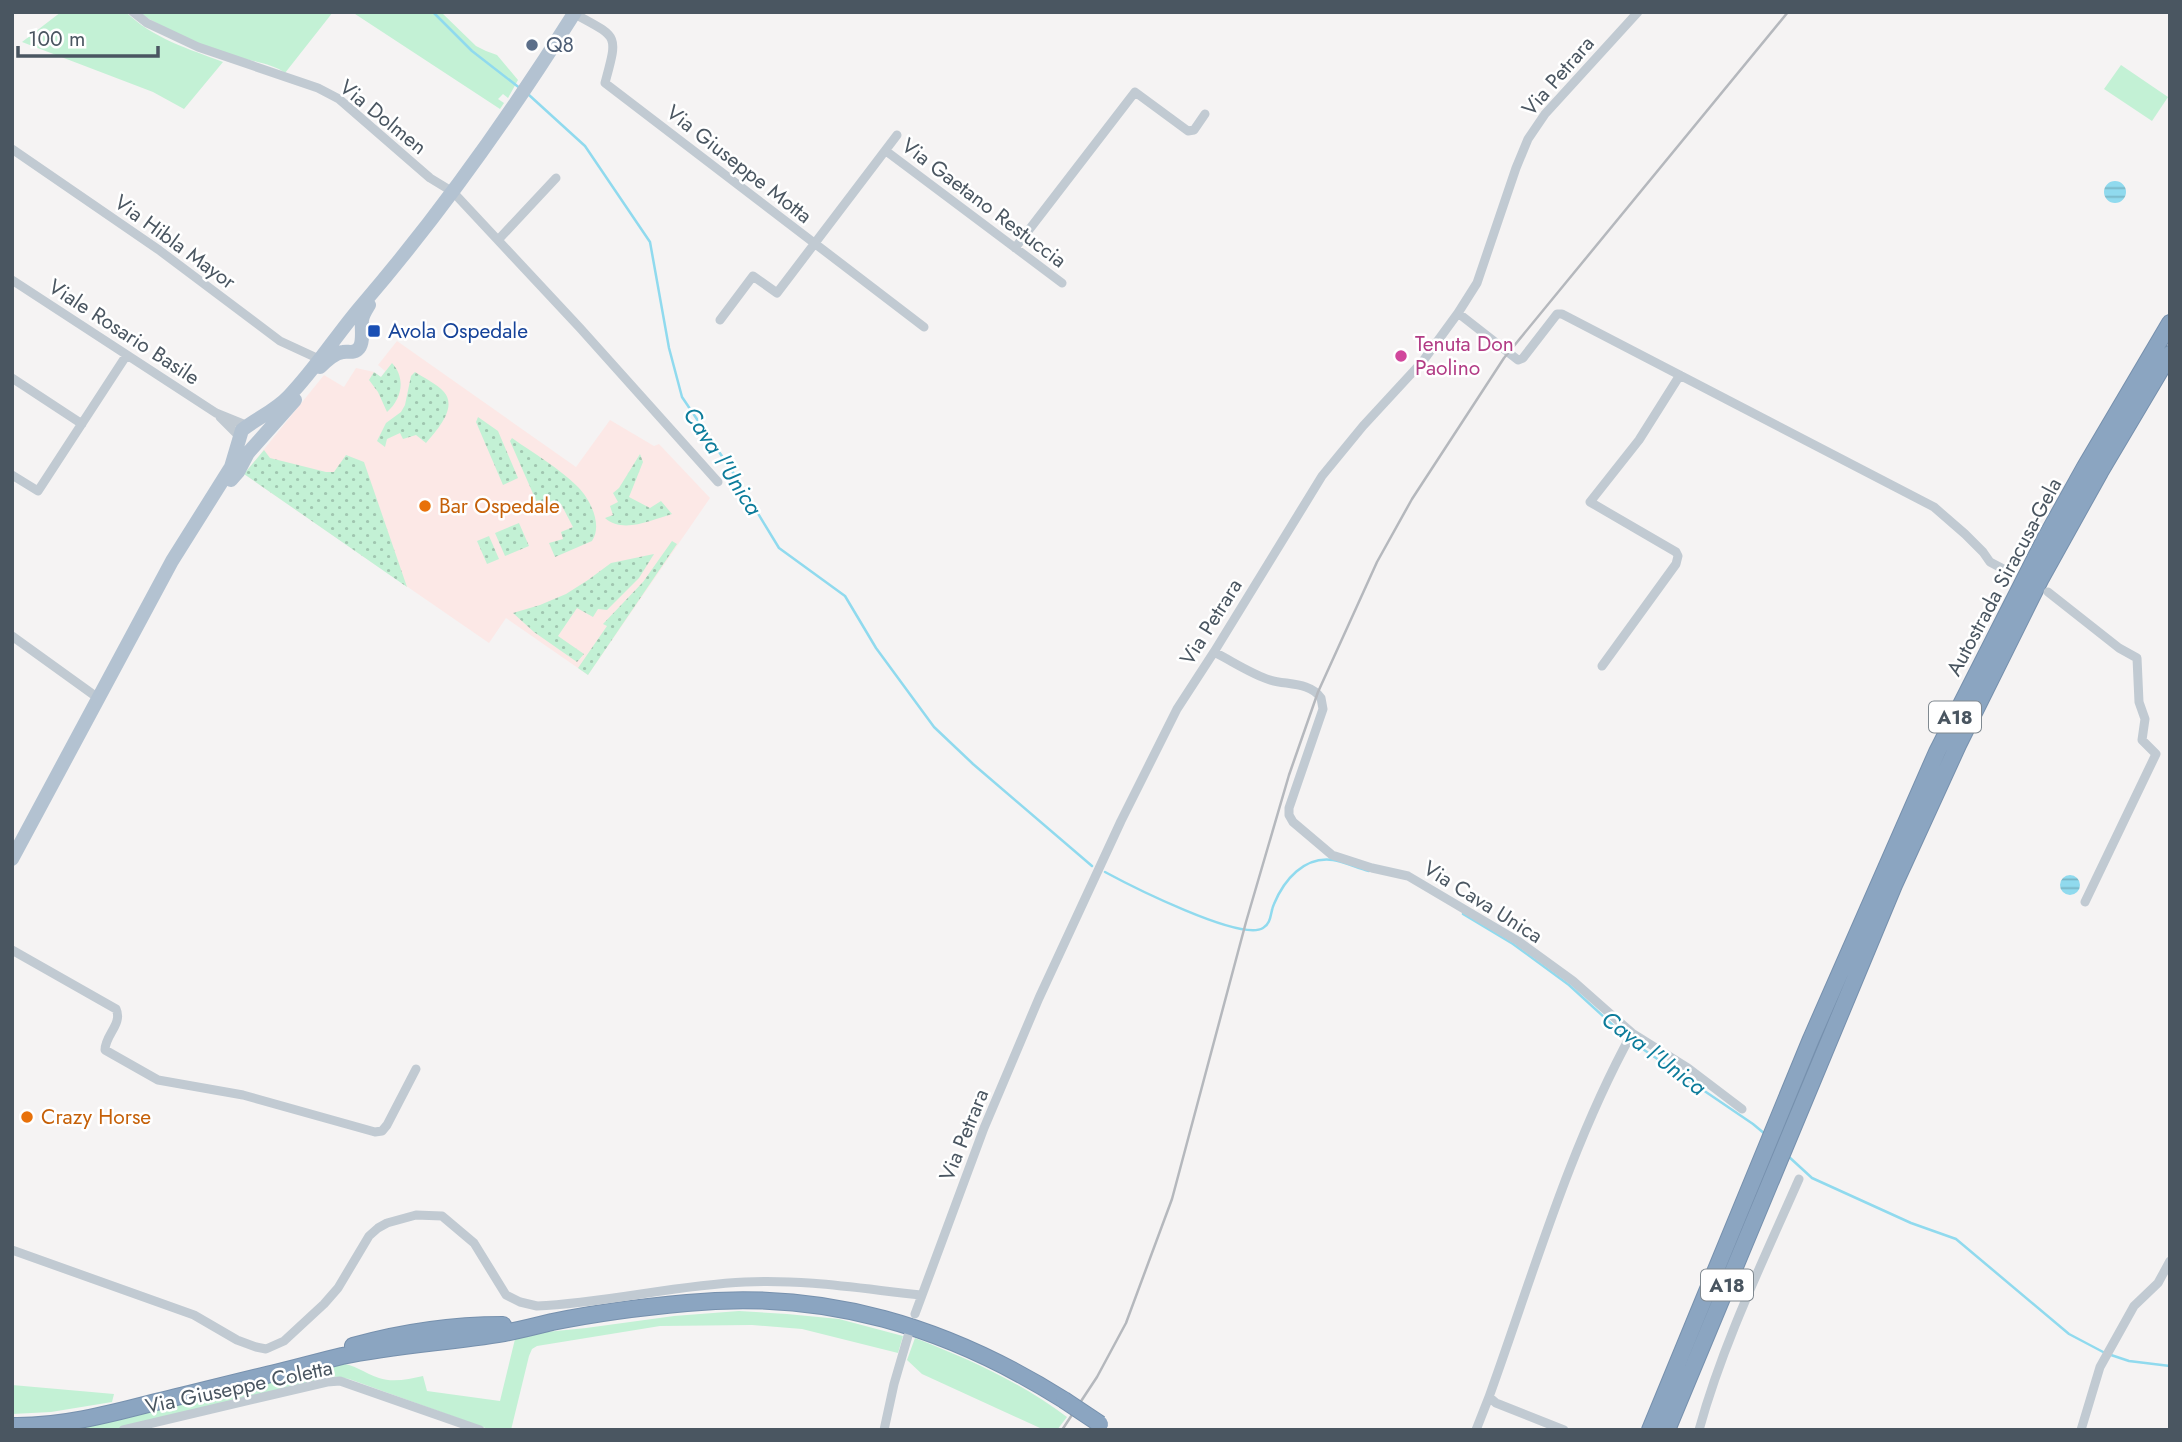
<svg xmlns="http://www.w3.org/2000/svg" width="2182" height="1442" viewBox="0 0 2182 1442" font-family="Jost,sans-serif">
<defs>
<pattern id="garden-dots" width="8" height="8" patternUnits="userSpaceOnUse" patternTransform="scale(1.75)"><rect width="8" height="8" fill="#c3f1d5"/><path d="M2 2h.1M6 6h.1" fill="none" stroke="#a0c6b0" stroke-width="1.8" stroke-linecap="round"/></pattern>
<pattern id="water-rules" width="6" height="5" patternUnits="userSpaceOnUse" patternTransform="scale(1.75)"><rect width="6" height="5" fill="#90daee"/><path d="M0 2.5h6" fill="none" stroke="#78b4c4"/></pattern>
</defs>
<rect width="100%" height="100%" fill="#f5f3f3"/>
<path fill="#fce8e6" d="M397,341L576,467L610,420L654,446L659,444L710,498L588,675L506,618L489,643L244,474L324,375L344,387L356,368L374,372L381,377L385,371L378,365Z"/>
<path fill="#c3f1d5" d="M61,12H126C152,38 189,49 223,62L184,109L153,92L22,42Z
M137,12H333L285,73C272,63 244,60 227,54C196,44 166,29 137,12Z
M352,12H441L476,46L486,51L497,55L518,80L508,98L503,94L498,99L504,103L500,109Z
M2121,65L2168,97L2152,121L2104,89Z
M739,1311L787,1314L839,1319L903,1336L898,1353L802,1329L752,1325L660,1326L537,1346L532,1349L529,1356L511,1430H491L349,1379L331,1376L302,1386L125,1426L117,1430H31L338,1363C354,1364 364,1373 379,1378C393,1383 409,1379 423,1376L427,1391L500,1401L516,1335L586,1328L674,1316Z
M915,1338C969,1359 1020,1382 1067,1417L1057,1430H1039L1040,1428L922,1374L907,1360Z
M12,1385L114,1394L112,1402L51,1412L12,1414Z"/>
<path fill="url(#garden-dots)" d="M392,363C406,378 402,399 387,412L378,392L369,380L374,372L381,377Z
M415,372C424,378 437,384 444,392C458,408 436,431 426,443L416,435L403,439L400,433L387,439L385,447L377,441L386,423L401,412L405,405L411,376Z
M478,417L498,431L518,478L503,485L476,422Z
M512,438C533,453 559,468 578,487C590,499 603,525 592,541L555,557L549,543L563,539L561,532L573,527L561,504L545,502L538,505L510,441Z
M264,450L270,458L326,472H334L346,455L364,462L407,587L244,474Z
M640,454L643,462L629,497L650,508L661,501L672,514C651,520 623,534 605,518L613,515L610,506L618,502L613,493L619,488Z
M519,523L529,546L505,556L495,533Z
M489,536L499,559L487,564L477,541Z
M672,541L677,544L588,675L578,668L607,626L603,624L643,582Z
M654,554L639,578L607,610L598,609L593,617L577,608L558,636L584,654L577,662L534,632L513,613L540,605L566,594L588,580L611,563Z"/>
<path fill="url(#water-rules)" d="M2104 192a11 11 0 1 1 22 0a11 11 0 1 1-22 0Z
M2060 885a10 10 0 1 1 20 0a10 10 0 1 1-20 0Z"/>
<g fill="none" stroke-linecap="round" stroke-linejoin="round">
<path stroke="#90daee" stroke-width="2.5" d="M433,12L472,51L521,89
M529,95L585,146L650,242L669,348L682,397L734,474L779,548L845,596L876,648L934,727L973,764L1092,866
M1105,872C1129,885 1241,942 1263,928C1272,923 1270,912 1274,904C1284,880 1304,856 1333,860C1345,862 1357,868 1369,871
M1463,914L1513,944L1569,985L1628,1039L1753,1124L1765,1134
M1788,1156L1812,1178L1911,1223L1956,1239L2069,1334L2105,1353
M2111,1355L2129,1361L2170,1366"/>
<defs>
<path id="motorway" d="M353,1346C403,1332 451,1325 503,1325
M12,1426C59,1427 106,1415 152,1403C194,1393 236,1382 279,1372C300,1367 321,1361 342,1356C396,1345 450,1342 504,1333C520,1330 536,1326 552,1322C596,1313 642,1307 687,1303C825,1289 948,1327 1064,1400
M1650,1430L1811,1039L1937,752L2045,539L2085,467L2170,323
M1667,1430L1894,885L1958,745L2041,578L2100,472L2170,354"/>
</defs>
<use href="#motorway" stroke="#7690ad" stroke-width="18"/>
<path stroke="#c1cad2" stroke-width="9" d="M133,12L147,23L198,47L318,88L339,99L430,178L453,192L580,328L718,482
M575,14C619,38 618,34 605,83L924,327
M12,149L159,250L280,341L319,359
M886,151L1062,283
M498,240L556,178
M1015,248L1135,92L1188,131L1194,130L1205,114
M12,280L216,413L248,426
M1458,313L1518,360L1523,358L1557,314H1562L1934,507L1965,534L1983,552L1990,562L2009,572
M720,320L753,276L777,293L897,135
M12,378L82,424
M220,417L240,437
M12,475L38,491L126,356
M2048,592L2119,648L2137,658L2139,702L2145,719L2142,740L2156,754L2085,902
M12,636L98,698
M1214,652C1232,661 1251,674 1270,680C1287,685 1310,682 1321,698L1323,709L1289,808V815L1293,822L1332,855L1372,868L1408,876L1518,941L1573,981L1632,1033L1688,1068L1742,1109
M1602,666L1676,564L1678,556L1676,552L1590,502L1639,440L1680,375
M12,950L116,1009C123,1024 105,1035 105,1050L158,1080L243,1095L375,1132L382,1131L387,1125L416,1069
M12,1250L194,1315L237,1340L256,1347L266,1349L284,1341L324,1304L338,1288L369,1236L378,1228L387,1223L416,1215L442,1216L474,1243L506,1295L520,1302L537,1306C607,1303 675,1285 745,1282C804,1279 863,1289 921,1295
M915,1314L984,1128L1039,998L1121,821L1177,709L1214,652L1322,476L1363,426L1423,361L1458,313L1477,283L1516,168L1528,139L1545,114L1638,12
M123,1430L327,1382L340,1381L480,1430
M884,1430L894,1384L908,1336
M1476,1430L1489,1397
M1564,1430L1496,1403L1489,1397C1533,1275 1569,1148 1632,1033
M1699,1430C1723,1343 1763,1261 1799,1179
M2081,1430L2100,1367L2134,1306L2158,1283L2170,1261"/>
<path stroke="#b3c2d1" stroke-width="14" d="M320,367C326,361 334,353 343,352C349,351 354,354 359,348C364,342 361,328 362,320C363,314 366,310 369,305
M231,480L238,472L248,453L295,400
M12,859L172,561L231,467L242,430C257,418 275,411 289,396C316,368 337,334 362,305C441,213 511,114 575,12"/>
<use href="#motorway" stroke="#8ba5c1" stroke-width="16"/>
<path stroke="#b5b8bd" stroke-width="2.5" d="M1062,1430L1097,1377L1126,1323L1172,1199L1246,922L1289,775L1318,692L1377,562L1412,499L1504,358L1788,12"/>
<defs>
<path id="motorway-bridge" d="M1064,1400L1100,1424"/>
</defs>
<use href="#motorway-bridge" stroke="#7690ad" stroke-width="18" stroke-linecap="butt"/>
<use href="#motorway-bridge" stroke="#8ba5c1" stroke-width="16"/>
</g>
<circle fill="#5c6f8a" stroke="#fff" stroke-width="2.5" cx="532" cy="45" r="7"/>
<rect fill="#1a4fb4" stroke="#fff" stroke-width="2.5" x="367" y="324" width="14" height="14" rx="3.5"/>
<circle fill="#d1479c" stroke="#fff" stroke-width="2.5" cx="1401" cy="356" r="7"/>
<g fill="#e8710a" stroke="#fff" stroke-width="2.5">
<circle cx="425" cy="506" r="7"/>
<circle cx="27" cy="1117" r="7"/>
</g>
<g text-anchor="middle" dominant-baseline="central" stroke-width="5" stroke-linejoin="round" paint-order="stroke">
<g fill="#fff" stroke="#808990" stroke-width="2">
<rect x="1929" y="701.5" width="52" height="31" rx="5"/>
<rect x="1701" y="1269.5" width="52" height="31" rx="5"/>
</g>
<g font-size="19" font-weight="bold" fill="#4a5661">
<text x="1955" y="717">A18</text>
<text x="1727" y="1285">A18</text>
</g>
<g font-size="21" fill="#4e5e75" stroke="#fff" text-anchor="start">
<text x="546" y="45">Q8</text>
</g>
<g font-size="21" fill="#4a5661" stroke="#fff">
<text transform="translate(1558 76) rotate(-49)">Via Petrara</text>
<text transform="translate(383 117) rotate(39)">Via Dolmen</text>
<text transform="translate(739 164) rotate(38)">Via Giuseppe Motta</text>
<text transform="translate(984 203) rotate(37)">Via Gaetano Restuccia</text>
<text transform="translate(175 242) rotate(36)">Via Hibla Mayor</text>
<text transform="translate(124 332) rotate(33)">Viale Rosario Basile</text>
<text transform="translate(2004 577) rotate(-62)">Autostrada Siracusa-Gela</text>
<text transform="translate(1211 622) rotate(-58)">Via Petrara</text>
<text transform="translate(1483 902) rotate(32)">Via Cava Unica</text>
<text transform="translate(964 1135) rotate(-68)">Via Petrara</text>
<text transform="translate(239 1387) rotate(-12)">Via Giuseppe Coletta</text>
</g>
<g font-size="21" fill="#164399" stroke="#fff" text-anchor="start">
<text x="388" y="331">Avola Ospedale</text>
</g>
<g font-size="21" fill="#b23c85" stroke="#fff" text-anchor="start">
<text x="1415" y="344">Tenuta Don<tspan x="1415" dy="24">Paolino</tspan></text>
</g>
<g font-size="21" fill="#c56008" stroke="#fff" text-anchor="start">
<text x="439" y="506">Bar Ospedale</text>
<text x="41" y="1117">Crazy Horse</text>
</g>
<g font-size="23" font-style="italic" fill="#0c7c9b" stroke="#fff">
<text transform="translate(723 461) rotate(57)">Cava l'Unica</text>
<text transform="translate(1654 1053) rotate(37)">Cava l'Unica</text>
</g>
</g>
<rect width="2182" height="1442" fill="none" stroke="#4a5661" stroke-width="28"/>
<path d="M18 46v10h140v-10" fill="none" stroke="#4a5661" stroke-width="3.5"/>
<text x="28" y="46" font-size="21" fill="#4a5661" stroke="#ffffff" stroke-width="5" paint-order="stroke">100 m</text>
</svg>
